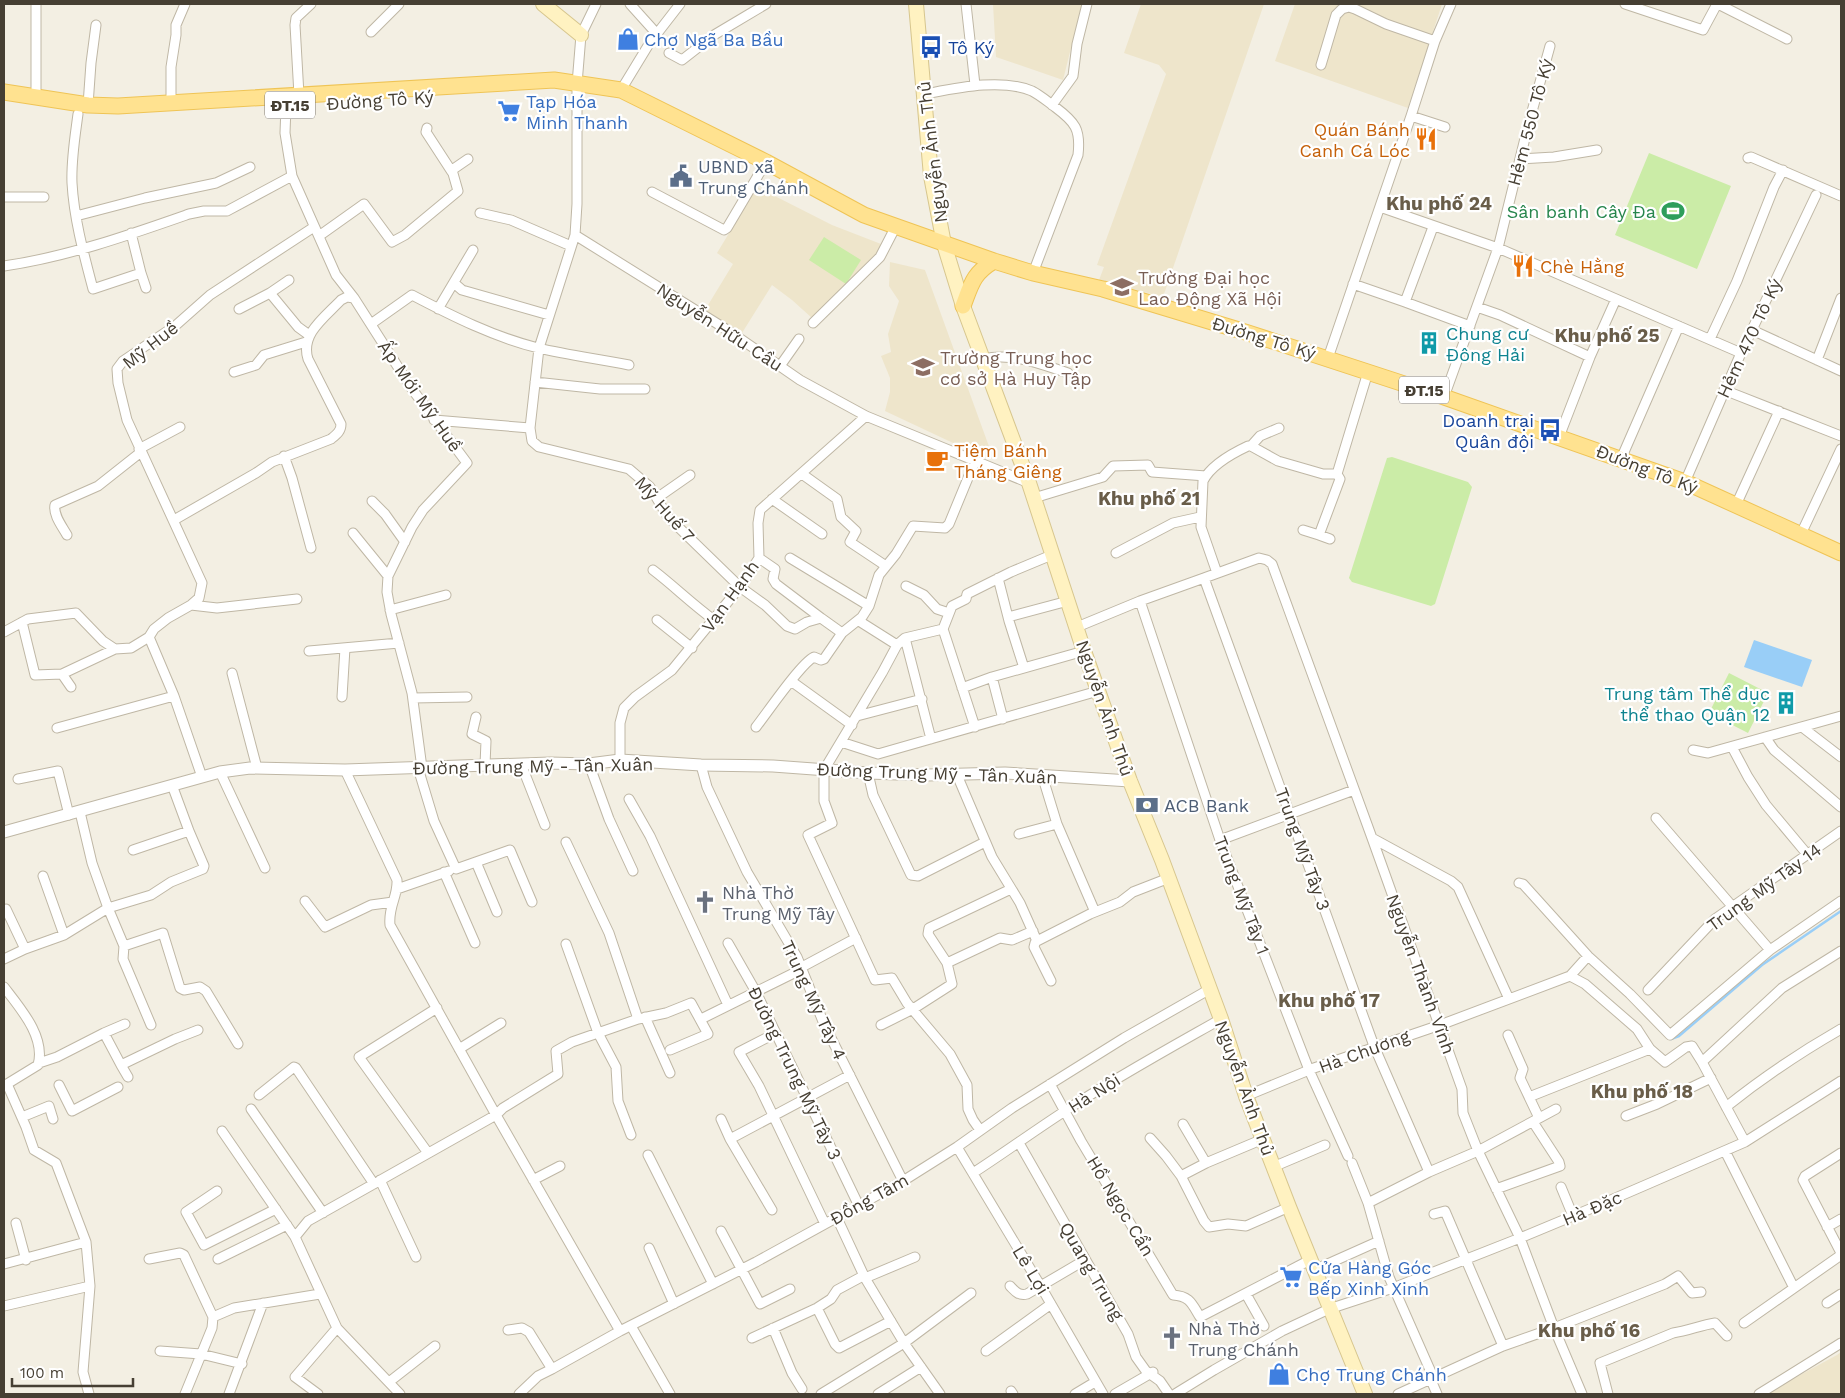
<svg xmlns="http://www.w3.org/2000/svg" width="1845" height="1398" viewBox="0 0 1845 1398" font-family="'Work Sans',sans-serif">
<rect width="100%" height="100%" fill="#f3efe3"/>
<path fill="#eee5cb" d="M993,4H1082L1063,80L996,57Z
M1141,4H1264L1163,297L1099,280L1104,267L1097,265L1166,74L1159,65L1124,53Z
M1295,4H1442L1408,108L1275,61Z
M757,187L832,225L881,244L878,253L812,318L792,300L772,285L742,333L705,310L733,264L717,253Z
M890,262L925,270L991,452L985,458L885,411L890,392V378L881,356L891,352L888,334L899,301L889,286Z
M1841,1352V1394H1765L1837,1355Z"/>
<path fill="#cbeca7" d="M1649,153L1731,186L1697,269L1615,235Z
M824,237L861,260L846,284L809,260Z
M1392,457L1468,482L1472,487L1435,604L1431,606L1352,582L1349,578L1387,458Z
M1729,673L1768,693L1748,733L1709,713Z"/>
<path fill="#99cef7" d="M1754,640L1812,660L1802,687L1744,667Z"/>
<g fill="none" stroke-linecap="round" stroke-linejoin="round">
<path stroke="#99cef7" stroke-width="2.5" d="M1671,1039L1679,1036L1762,965L1841,911"/>
<defs>
<path id="minor" d="M36,4V97
M596,4L581,35L577,84V204L575,235L539,348L530,428L532,441L539,447L629,469L650,487L668,517L740,587L765,605L787,626L795,629L807,622L821,618L842,633
M630,4L657,34
M966,4L975,85
M1625,4L1703,30L1717,4
M1718,4L1787,39
M371,32L399,4
M669,53L682,60L714,35L766,4
M1321,65L1336,15L1342,9L1349,7L1355,9L1386,24L1435,41
M621,90L649,44L680,4
M925,94C957,88 1001,78 1032,91C1040,95 1048,102 1055,107C1075,122 1081,129 1078,155L1033,273
M299,95L295,25L296,18L311,4
M171,104V67L176,35V25L185,4
M88,105L91,63L96,25
M1052,105L1073,76L1077,44L1087,4
M286,106L285,133L292,176L336,275L354,298L412,389L467,463L423,510L412,527L388,576L387,592L391,614L412,693L422,768
M78,114C75,137 71,160 72,183C74,219 84,255 93,289L141,273L131,233
M1411,116L1445,127
M427,128L426,132L452,172
M1748,158L1751,157L1841,196
M1520,159L1554,157L1597,150
M652,192L724,230L727,228L766,162
M4,197H44
M1380,207L1498,248L1741,353
M480,213L511,220L571,246
M76,216L145,198L216,183L250,167
M575,235L729,331L800,380L866,416L1029,483
M319,236L364,204L392,242L405,235L458,191L452,170L468,159
M4,266C67,257 129,235 189,214L204,211H227L292,176
M141,273L146,288
M454,283L462,290L549,315
M1353,284L1405,302L1433,227
M270,293L289,280
M1405,302L1470,326
M1477,307L1500,315L1590,357
M239,309L270,293L298,327L309,335
M438,309L473,250
M813,323L880,257L896,226
M371,324L412,295C452,316 494,337 538,348C568,355 599,359 629,365
M1752,330L1841,371
M1710,339L1737,281L1774,187L1783,170
M1328,358L1411,116L1435,41L1451,4
M983,359C1012,352 1041,364 1068,373
M1817,360L1841,298
M780,366L799,339
M234,372L256,365L264,355L306,342
M535,382L600,389H645
M1724,390L1841,436
M1444,397L1498,248L1528,126L1550,46
M434,420L530,428
M1559,437L1590,357L1616,299
M1251,446L1260,436L1279,428
M139,449L180,427
M284,456L292,478L311,548
M1621,459L1679,326
M802,474L837,499L841,517L856,531L850,542L886,566
M1685,482L1741,353L1816,195
M657,498L690,475
M1034,498L1103,477L1113,466L1148,465L1152,472L1206,476
M772,499L822,534
M372,501L385,514L405,542
M1736,505L1779,411
M174,520L256,473L272,462L331,439C337,434 341,431 341,424L308,359C300,334 325,317 341,300L347,297L354,298
M1303,530L1319,535L1340,479L1337,474
M353,533L388,576
M1801,534L1841,449
M67,535C62,526 53,515 55,505L98,486L141,452
M1319,535L1330,539
M1116,553L1173,523L1200,517
M759,558L775,569L773,579L776,584L821,618
M790,558L869,606
M653,570C674,586 692,604 714,620
M1217,573L1201,527L1203,481C1211,465 1233,453 1248,446H1251L1278,461L1323,474H1337L1368,372
M998,578L1009,621L1024,668
M906,586L924,595L937,609L949,613
M1140,601L1220,840L1309,1070L1348,1156
M191,605L217,608L297,599
M390,610L446,595
M1008,617L1068,601
M657,620L692,648
M859,621L897,645
M22,622L35,675L62,674L71,687
M1077,627L1140,601L1204,578
M943,629L905,638L897,645L882,673L824,770V801L832,823L808,835L875,980L892,978L907,1003L950,1054L967,1085L968,1109L973,1120L980,1130
M943,629L952,606L966,599L967,594L1011,572L1054,554
M943,629L975,727
M4,632L28,619L76,613L103,641L115,649L131,648L149,637L154,629L168,618L191,605L199,598L202,583L127,420L118,383L117,369L123,361L175,326L210,295L314,227
M149,637L174,696L202,777
M905,638L931,739
M309,651L399,643
M232,673L257,768
M62,674L115,649
M992,677L1003,719
M791,681L852,725
M962,688L992,677L1084,651
M342,697L345,648
M413,698L467,697
M857,716L922,699
M476,717L472,734L486,741L485,765
M756,727C767,713 801,663 814,657L821,660L824,659L842,633L862,617L869,606L879,575L896,554L913,526L945,528L949,524L975,461
M1802,727L1841,757
M57,728L174,696
M1765,737L1774,750L1841,807
M841,742L878,754L1098,691
M1732,747L1748,777L1766,805L1807,854
M1693,750L1708,753L1841,716
M620,760V723L624,708L635,697L672,670L740,587L759,558L758,523L760,510L866,416
M521,764L545,825
M589,764L609,819L633,871
M701,765L707,787L747,872L797,957L824,1024L903,1181
M418,768L434,821L456,869L510,850L532,902
M345,770L397,880C398,897 388,906 390,925L496,1115L620,1331
M220,772L265,868
M868,773L873,795L911,875L918,876L985,842
M957,775L992,857L1020,903L1037,941L1090,914L1120,902L1133,892L1169,878
M1042,775L1057,824
M18,779L58,771L69,815
M172,785L189,831
M629,799L650,836L728,1005
M1656,818L1770,950
M1019,834L1057,824L1095,912
M1372,838L1451,881L1458,887L1509,999
M1220,840L1354,790
M566,842L609,933L638,1019
M133,850L189,831L204,866L203,869L171,882L151,895L108,908L124,946L163,933L180,988L184,990L200,987L206,991L238,1044
M476,862L497,912
M444,872L475,943
M43,876L64,935
M1519,883L1523,884L1588,956L1630,994L1670,1035L1770,950L1841,901
M397,889L449,871
M305,901L325,927L371,905L393,902
M6,909L25,949
M1037,941L1035,943L1034,947L1051,981
M728,943L756,992L858,1204
M566,944L598,1033L616,1067L618,1101L631,1135
M124,946L123,959L151,1025
M4,959L25,949L64,935L108,908L92,863L80,812
M947,963L1000,938L1012,940L1033,931
M802,967L856,938
M1570,976L1585,984L1637,1029L1650,1049L1665,1062L1686,1047L1692,1046L1702,1062
M4,987C20,1008 46,1037 38,1065L7,1084L26,1127L34,1150L56,1163L86,1242L90,1286L83,1372L89,1394
M1648,990L1715,919L1841,831
M645,1017L670,1073
M701,1019L802,969
M881,1025L913,1009L952,984L947,963L928,934L929,928L1011,889
M104,1033L125,1024
M776,1033L739,1052L759,1086L825,1224
M1508,1035L1523,1069L1520,1078L1539,1118
M459,1049L501,1023
M39,1063L57,1057L104,1033L121,1065L175,1039L198,1030
M121,1065L128,1077
M1050,1084L1081,1141L1173,1295C1190,1296 1192,1304 1200,1317L1310,1260
M59,1085L72,1111L118,1087
M259,1095L294,1067L296,1068L374,1184
M1246,1096L1314,1068L1440,1025L1570,976L1588,956
M1529,1097L1650,1049
M1726,1107C1762,1078 1801,1052 1841,1029
M251,1109L323,1213
M1626,1116L1657,1104L1711,1078
M22,1117L49,1106L53,1119
M721,1119L730,1139
M1183,1124L1206,1163
M222,1131L295,1237
M1150,1138L1166,1156L1181,1176
M1263,1139L1206,1163L1181,1176L1204,1221L1209,1227L1228,1224L1246,1226L1289,1207
M1745,1142L1702,1062L1782,988L1841,951
M1019,1143L1128,1334L1136,1357L1146,1371L1160,1381L1169,1394
M957,1147L1040,1285L1103,1394
M1725,1151L1794,1288
M428,1153L359,1057L437,1008
M1841,1153L1805,1176L1803,1180L1841,1253
M648,1155L713,1284
M1352,1163L1368,1203L1389,1277L1434,1379
M1273,1167L1325,1145
M1429,1172L1374,1046L1204,578L1259,558L1267,560L1272,564L1372,838L1462,1089L1463,1113L1478,1151L1520,1238L1554,1328L1582,1394
M973,1173C1004,1153 1034,1131 1065,1111C1115,1078 1168,1049 1221,1019
M380,1180L416,1257
M533,1180L560,1166
M1561,1187L1573,1216
M1496,1189L1560,1166L1559,1162L1533,1122
M217,1191L186,1212L204,1245L276,1209
M1368,1203L1429,1172L1478,1151L1556,1109
M772,1210L730,1139L850,1075
M1434,1214L1445,1211L1503,1346
M837,1218L865,1278L904,1343L940,1394
M16,1223L26,1260
M1827,1227L1841,1219
M721,1231L760,1304L790,1289
M649,1248L674,1304
M149,1259L180,1253L184,1255L213,1317
M218,1259L287,1225
M4,1264L86,1242
M1314,1270L1379,1241
M865,1278L915,1257
M1010,1286C1015,1291 1018,1296 1027,1294L1085,1260
M1246,1294L1264,1326
M1827,1303L1841,1294
M4,1306L90,1286
M817,1308L835,1344L839,1348L891,1321
M1744,1323L1841,1255
M631,1326L670,1394
M773,1328L792,1373L802,1389
M508,1330L522,1328L529,1332L552,1369
M752,1338L817,1308L831,1299L837,1290L863,1276
M160,1351L201,1354L242,1364
M986,1351L1051,1304
M1431,1380L1437,1394
M389,1382L435,1346
M1011,1391L1013,1394
M185,1394L212,1328L213,1317L234,1308L320,1294
M229,1394L263,1303
M318,1394L295,1377L337,1328
M400,1394L337,1328L295,1237L308,1221L496,1115L503,1108L558,1074L556,1051L572,1042L638,1019L666,1013L691,1003L708,1034L670,1050
M519,1394L538,1376L552,1369L620,1331L756,1262L903,1181L957,1147L1012,1108L1124,1038L1210,989
M821,1394L904,1343L971,1293
M878,1394L921,1367
M1075,1394L1095,1382
M1115,1394L1153,1372
M1175,1394L1214,1370L1282,1331L1329,1309L1393,1288L1520,1238L1597,1206L1745,1142L1841,1081
M1398,1394L1503,1346L1554,1328L1665,1284L1678,1276L1692,1293L1701,1292
M1608,1394L1600,1363L1673,1333C1688,1331 1701,1325 1715,1323L1727,1336
M1759,1394L1841,1343"/>
<path id="tertiary" d="M4,832L220,772L250,768L345,770L550,763L589,764L620,760L701,765L773,766L868,773L928,775L1005,773L1130,781"/>
<path id="secondary" d="M543,4L581,35
M916,4L931,176L944,244L963,306L1029,483L1084,651L1130,781L1162,860L1221,1019L1246,1096L1289,1207L1365,1394"/>
<path id="primary" d="M4,92L88,105L118,106L554,80L621,90L766,162L864,215L994,261L1033,273L1103,289L1242,331L1444,397L1685,482L1841,553
M963,306C971,285 973,273 994,261"/>
</defs>
<use href="#minor" stroke="#bfb7a5" stroke-width="11"/>
<use href="#tertiary" stroke="#bfb7a5" stroke-width="13"/>
<use href="#secondary" stroke="#d7c68e" stroke-width="16"/>
<use href="#primary" stroke="#efc456" stroke-width="17"/>
<use href="#minor" stroke="#fff" stroke-width="9"/>
<use href="#tertiary" stroke="#fff" stroke-width="11"/>
<use href="#secondary" stroke="#fff2c1" stroke-width="14"/>
<use href="#primary" stroke="#ffe290" stroke-width="15"/>
</g>
<defs>
<symbol id="shop-bare" viewBox="-9 -9 18 18"><path d="M-5-2.5h2.3a2.7 3.5 0 0 1 5.4 0H5L5.5 6h-11ZM-1.5-2.5h3a1.5 2.3 0 0 0-3 0Z" fill="#3f7fe0" stroke="#fff" stroke-width="2.5" paint-order="stroke"/></symbol>
<symbol id="bus-bare" viewBox="-9 -9 18 18"><path d="M-5-6H5V4H4V6H2V4H-2V6H-4V4H-5ZM-3.5-4V0h7V-4ZM-3.5 1.2v1.5H-2V1.2ZM2 1.2v1.5H3.5V1.2Z" fill="#1a4fb4" stroke="#fff" stroke-width="2.5" paint-order="stroke"/></symbol>
<symbol id="supermarket-bare" viewBox="-9 -9 18 18"><path d="M-6-5.5h2.5l.6 2H6L4.5 2H-2.5L-4.4-4H-6ZM-1.5 3.2a1.3 1.3 0 1 0 .1 0ZM3 3.2a1.3 1.3 0 1 0 .1 0Z" fill="#3f7fe0" stroke="#fff" stroke-width="2.5" paint-order="stroke"/></symbol>
<symbol id="restaurant-bare" viewBox="-9 -9 18 18"><path d="M-5-6h1v4h1v-4h1v4h1v-4h1v5L-1.5 .5V6h-2V.5L-5-1ZM5-6V6H3V1.5H1.5Q1.5-4 5-6Z" fill="#e8710a" stroke="#fff" stroke-width="2.5" paint-order="stroke"/></symbol>
<symbol id="civic-bare" viewBox="-9 -9 18 18"><path d="M-.6-6.5H3V-4.5H.6V-3L4-1V1h2V6H-6V1h2V-1L-.6-3ZM-1.2 2.5V6h2.4V2.5Z" fill="#5c6f8a" stroke="#fff" stroke-width="2.5" paint-order="stroke"/></symbol>
<symbol id="stadium-bare" viewBox="-9 -9 18 18"><path d="M0-5a6.5 5 0 1 0 0 10a6.5 5 0 1 0 0-10ZM-3.5-1.8h7v3.6h-7Z" fill="#2e9e5b" stroke="#fff" stroke-width="2.5" paint-order="stroke"/></symbol>
<symbol id="university-bare" viewBox="-9 -9 18 18"><path d="M0-5L7-2L0 1L-7-2ZM-4 1L0 2.5L4 1V4Q0 6-4 4Z" fill="#8d6e63" stroke="#fff" stroke-width="2.5" paint-order="stroke"/></symbol>
<symbol id="building-bare" viewBox="-9 -9 18 18"><path d="M-4-6H4V6H1V3H-1V6H-4ZM-2.5-4.3h1.7v1.8h-1.7ZM.8-4.3h1.7v1.8H.8ZM-2.5-1h1.7V.8h-1.7ZM.8-1h1.7V.8H.8Z" fill="#0f9aa8" stroke="#fff" stroke-width="2.5" paint-order="stroke"/></symbol>
<symbol id="school-bare" viewBox="-9 -9 18 18"><path d="M0-5L7-2L0 1L-7-2ZM-4 1L0 2.5L4 1V4Q0 6-4 4Z" fill="#8d6e63" stroke="#fff" stroke-width="2.5" paint-order="stroke"/></symbol>
<symbol id="cafe-bare" viewBox="-9 -9 18 18"><path d="M-5.5-4.5H6V0H3Q3 3.5 0 3.5H-2.5Q-5.5 3.5-5.5 0ZM3-3.2v2h1.7v-2ZM-6 4.5H4V6H-6Z" fill="#e8710a" stroke="#fff" stroke-width="2.5" paint-order="stroke"/></symbol>
<symbol id="bank-bare" viewBox="-9 -9 18 18"><path d="M-6-4H6V4H-6ZM0-2.3a2.3 2.3 0 1 0 0 4.6a2.3 2.3 0 1 0 0-4.6Z" fill="#5c6f8a" stroke="#fff" stroke-width="2.5" paint-order="stroke"/></symbol>
<symbol id="church-bare" viewBox="-9 -9 18 18"><path d="M-1.2-6h2.4v3.5h3.3v2.4h-3.3V6h-2.4V-.1h-3.3v-2.4h3.3Z" fill="#6b7280" stroke="#fff" stroke-width="2.5" paint-order="stroke"/></symbol>
</defs>
<g fill-rule="evenodd">
<use href="#shop-bare" x="612" y="23" width="32" height="32"/>
<use href="#bus-bare" x="915" y="31" width="32" height="32"/>
<use href="#supermarket-bare" x="493" y="95" width="32" height="32"/>
<use href="#restaurant-bare" x="1410" y="123" width="32" height="32"/>
<use href="#civic-bare" x="665" y="160" width="32" height="32"/>
<use href="#stadium-bare" x="1657" y="195" width="32" height="32"/>
<use href="#restaurant-bare" x="1507" y="250" width="32" height="32"/>
<use href="#university-bare" x="1106" y="271" width="32" height="32"/>
<use href="#building-bare" x="1413" y="327" width="32" height="32"/>
<use href="#school-bare" x="907" y="351" width="32" height="32"/>
<use href="#bus-bare" x="1534" y="414" width="32" height="32"/>
<use href="#cafe-bare" x="921" y="444" width="32" height="32"/>
<use href="#building-bare" x="1770" y="687" width="32" height="32"/>
<use href="#bank-bare" x="1131" y="789" width="32" height="32"/>
<use href="#church-bare" x="689" y="886" width="32" height="32"/>
<use href="#supermarket-bare" x="1275" y="1261" width="32" height="32"/>
<use href="#church-bare" x="1156" y="1322" width="32" height="32"/>
<use href="#shop-bare" x="1263" y="1358" width="32" height="32"/>
</g>
<g text-anchor="middle" dominant-baseline="central" stroke-width="4.5" stroke-linejoin="round" paint-order="stroke">
<g fill="#fff" stroke="#7e7970" stroke-width="1">
<rect x="265" y="91.5" width="50" height="27" rx="4"/>
<rect x="1399" y="376.5" width="50" height="27" rx="4"/>
</g>
<g font-size="16" font-weight="bold" fill="#463f33">
<text x="290" y="105">ĐT.15</text>
<text x="1424" y="390">ĐT.15</text>
</g>
<g font-size="18" fill="#366cbe" stroke="#fff" text-anchor="start">
<text x="644" y="39">Chợ Ngã Ba Bầu</text>
<text x="526" y="101">Tạp Hóa<tspan x="526" dy="21">Minh Thanh</tspan></text>
<text x="1308" y="1267">Cửa Hàng Góc<tspan x="1308" dy="21">Bếp Xinh Xinh</tspan></text>
<text x="1296" y="1374">Chợ Trung Chánh</text>
</g>
<g font-size="18" fill="#164399" stroke="#fff" text-anchor="start">
<text x="948" y="47">Tô Ký</text>
<text x="1534" y="420" text-anchor="end">Doanh trại<tspan x="1534" dy="21">Quân đội</tspan></text>
</g>
<g font-size="18" fill="#463f33" stroke="#fff">
<text transform="translate(380 100) rotate(-4)">Đường Tô Ký</text>
<text transform="translate(1530 122) rotate(-75)">Hẻm 550 Tô Ký</text>
<text transform="translate(932 152) rotate(-97)">Nguyễn Ảnh Thủ</text>
<text transform="translate(720 327) rotate(33)">Nguyễn Hữu Cầu</text>
<text transform="translate(1264 338) rotate(17)">Đường Tô Ký</text>
<text transform="translate(1749 338) rotate(-65)">Hẻm 470 Tô Ký</text>
<text transform="translate(150 345) rotate(-38)">Mỹ Huề</text>
<text transform="translate(420 396) rotate(55)">Ấp Mới Mỹ Huề</text>
<text transform="translate(1647 469) rotate(21)">Đường Tô Ký</text>
<text transform="translate(665 509) rotate(49)">Mỹ Huế 7</text>
<text transform="translate(730 596) rotate(-54)">Vạn Hạnh</text>
<text transform="translate(1105 708) rotate(71)">Nguyễn Ảnh Thủ</text>
<text transform="translate(533 766) rotate(-1)">Đường Trung Mỹ - Tân Xuân</text>
<text transform="translate(937 773) rotate(2)">Đường Trung Mỹ - Tân Xuân</text>
<text transform="translate(1303 849) rotate(70)">Trung Mỹ Tây 3</text>
<text transform="translate(1764 887) rotate(-36)">Trung Mỹ Tây 14</text>
<text transform="translate(1242 895) rotate(69)">Trung Mỹ Tây 1</text>
<text transform="translate(1421 974) rotate(70)">Nguyễn Thành Vĩnh</text>
<text transform="translate(814 1000) rotate(65)">Trung Mỹ Tây 4</text>
<text transform="translate(1364 1051) rotate(-20)">Hà Chương</text>
<text transform="translate(795 1073) rotate(64)">Đường Trung Mỹ Tây 3</text>
<text transform="translate(1245 1088) rotate(70)">Nguyễn Ảnh Thủ</text>
<text transform="translate(1094 1093) rotate(-32)">Hà Nội</text>
<text transform="translate(869 1199) rotate(-29)">Đồng Tâm</text>
<text transform="translate(1121 1206) rotate(59)">Hồ Ngọc Cẩn</text>
<text transform="translate(1592 1208) rotate(-23)">Hà Đặc</text>
<text transform="translate(1031 1270) rotate(59)">Lê Lợi</text>
<text transform="translate(1092 1271) rotate(60)">Quang Trung</text>
</g>
<g font-size="18" fill="#c56008" stroke="#fff" text-anchor="start">
<text x="1410" y="129" text-anchor="end">Quán Bánh<tspan x="1410" dy="21">Canh Cá Lóc</tspan></text>
<text x="1540" y="266">Chè Hằng</text>
<text x="954" y="450">Tiệm Bánh<tspan x="954" dy="21">Tháng Giêng</tspan></text>
</g>
<g font-size="18" fill="#4e5e75" stroke="#fff" text-anchor="start">
<text x="698" y="166">UBND xã<tspan x="698" dy="21">Trung Chánh</tspan></text>
<text x="1164" y="805">ACB Bank</text>
</g>
<g font-size="18" fill="#27864d" stroke="#fff" text-anchor="end">
<text x="1656" y="211">Sân banh Cây Đa</text>
</g>
<g font-size="18" fill="#785e54" stroke="#fff" text-anchor="start">
<text x="1138" y="277">Trường Đại học<tspan x="1138" dy="21">Lao Động Xã Hội</tspan></text>
<text x="940" y="357">Trường Trung học<tspan x="940" dy="21">cơ sở Hà Huy Tập</tspan></text>
</g>
<g font-size="18" fill="#0d838f" stroke="#fff" text-anchor="start">
<text x="1446" y="333">Chung cư<tspan x="1446" dy="21">Đông Hải</tspan></text>
<text x="1770" y="693" text-anchor="end">Trung tâm Thể dục<tspan x="1770" dy="21">thể thao Quận 12</tspan></text>
</g>
<g font-size="18" fill="#5b616d" stroke="#fff" text-anchor="start">
<text x="722" y="892">Nhà Thờ<tspan x="722" dy="21">Trung Mỹ Tây</tspan></text>
<text x="1188" y="1328">Nhà Thờ<tspan x="1188" dy="21">Trung Chánh</tspan></text>
</g>
<g font-size="19" font-weight="bold" fill="#695d49" stroke="#fff">
<text x="1439" y="203">Khu phố 24</text>
<text x="1607" y="335">Khu phố 25</text>
<text x="1149" y="498">Khu phố 21</text>
<text x="1329" y="1000">Khu phố 17</text>
<text x="1642" y="1091">Khu phố 18</text>
<text x="1589" y="1330">Khu phố 16</text>
</g>
</g>
<rect width="1845" height="1398" fill="none" stroke="#463f33" stroke-width="10"/>
<path d="M12 1378v8h121v-8" fill="none" stroke="#463f33" stroke-width="2.5"/>
<text x="20" y="1378" font-size="15" fill="#463f33" stroke="#ffffff" stroke-width="4" paint-order="stroke">100 m</text>
</svg>
